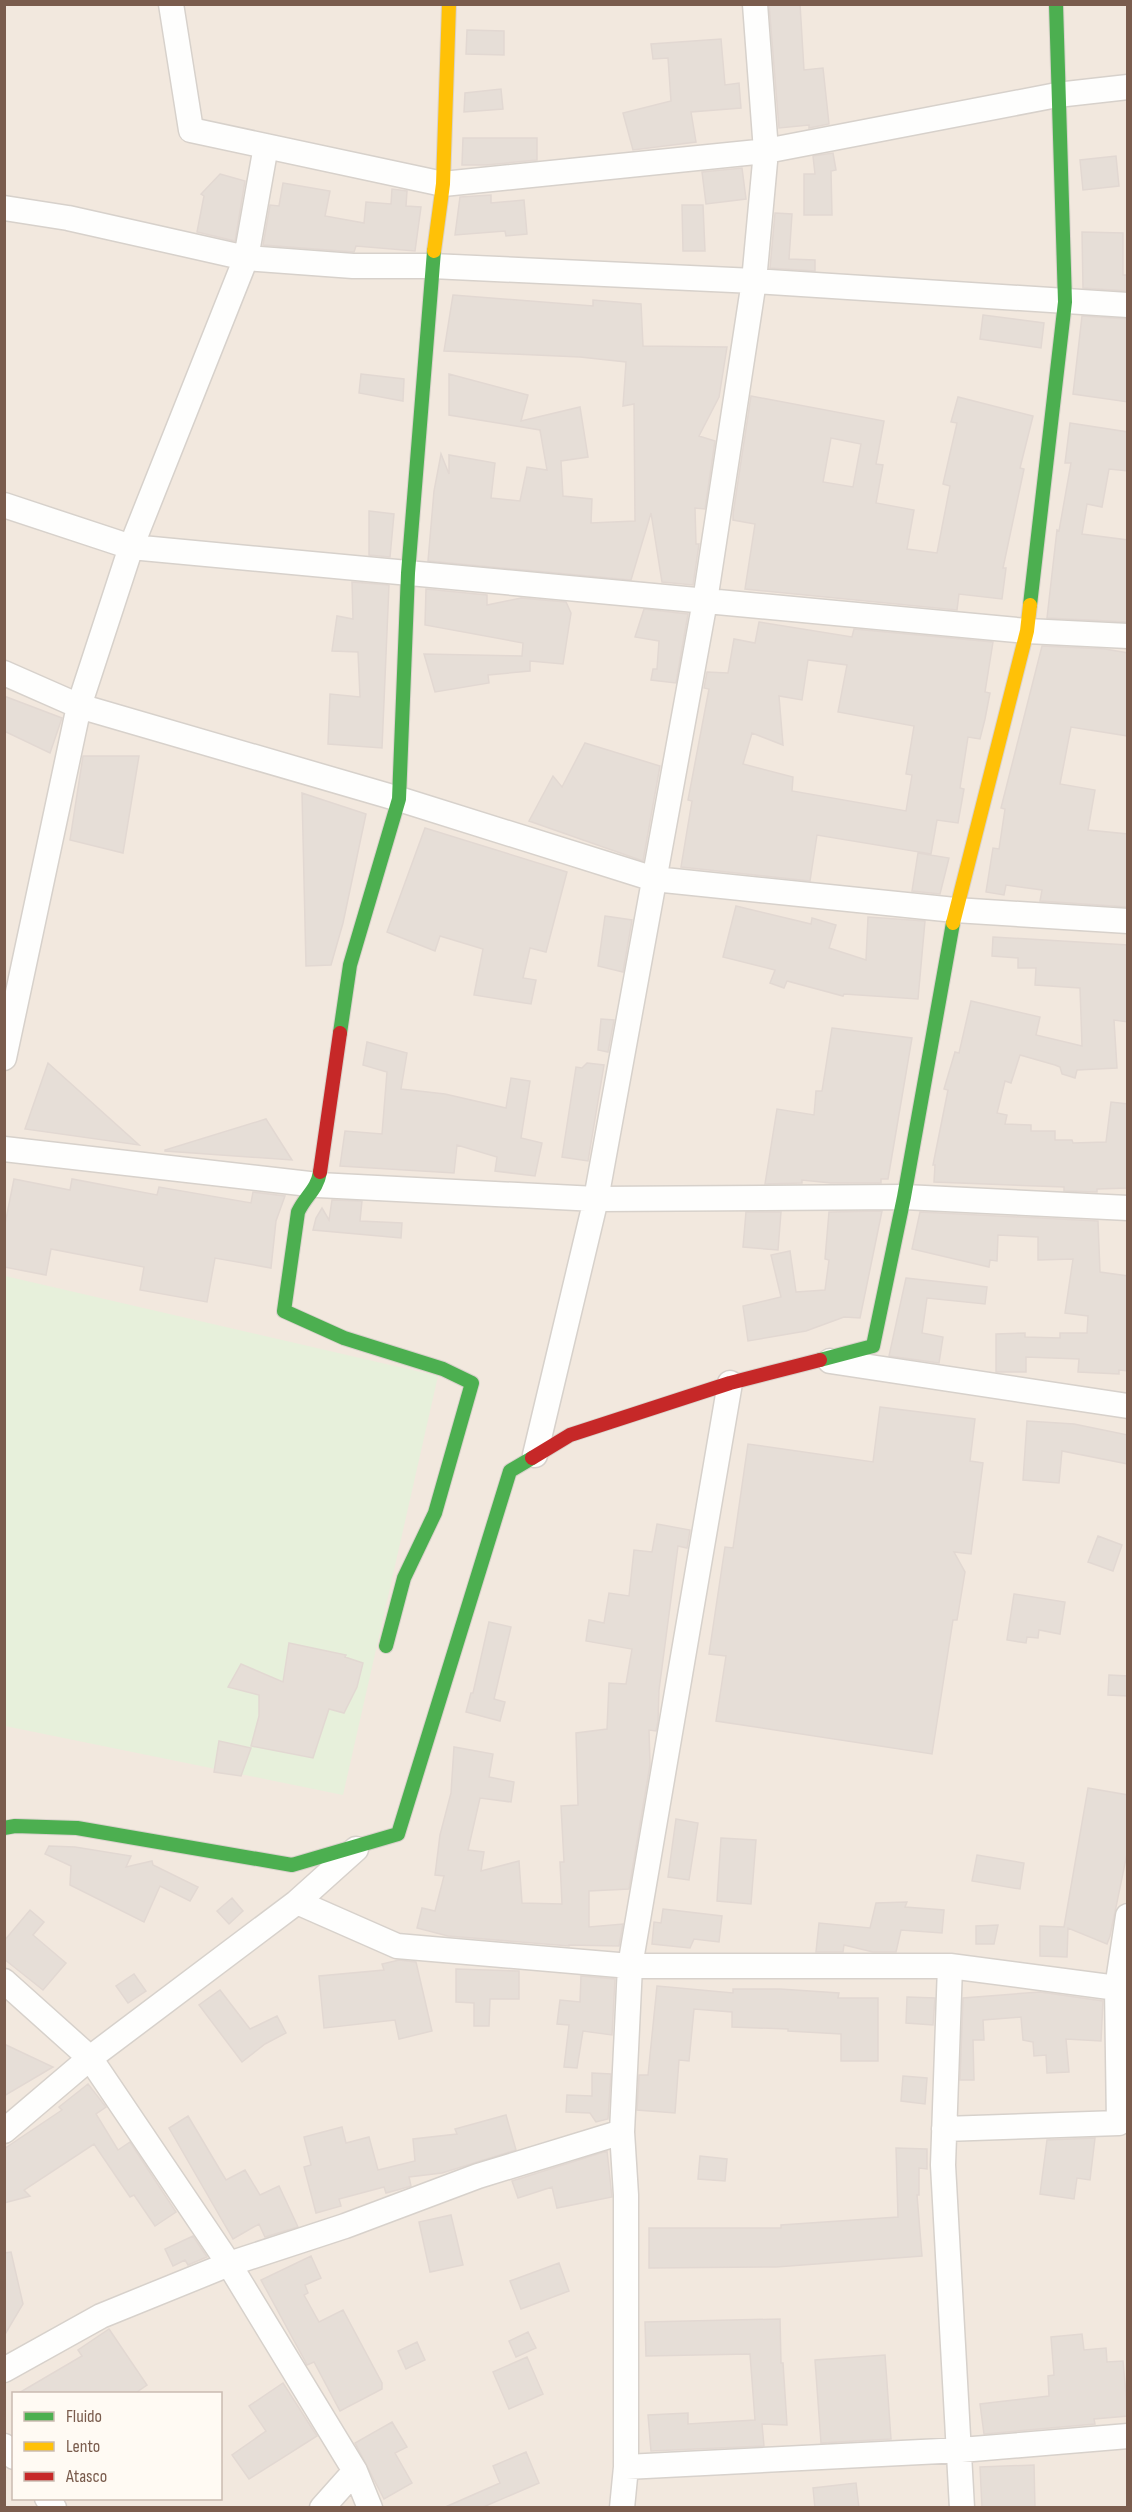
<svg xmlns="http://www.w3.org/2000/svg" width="1132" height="2512" viewBox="0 0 1132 2512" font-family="'Sofia Sans Condensed',sans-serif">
<rect width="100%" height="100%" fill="#f9f5f0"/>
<path fill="#f2e8de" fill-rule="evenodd" d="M5,5H1127V2507L5,2508ZM14,2394H220V2498H14Z"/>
<path fill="#e7f0db" d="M5,1276L438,1376L343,1795L5,1726Z"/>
<path fill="#e6ded7" stroke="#e2d8d2" stroke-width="1.5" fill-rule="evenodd" d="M769,4H800L804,70L823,68L829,124L809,128V125L779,128Z
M467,30L504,31V55L466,54Z
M721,39L725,85L739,83L741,108L691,112L696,142L633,150L623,113L671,101L668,58L653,59L651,44Z
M501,89L503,109L464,112L465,93Z
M463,138H537V160L486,165H462Z
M833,153L836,170L831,171L832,215H804V174H815L813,156Z
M1116,156L1119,186L1083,190L1080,160Z
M742,168L746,199L706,204L702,172Z
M220,174L245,181L235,241L197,232L204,196L201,194Z
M283,183L330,191L325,216L364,223L366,202L391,204L392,189L407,191L406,206L421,207L415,251L356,246L354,252L263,245L270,205L279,206Z
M491,195V203L524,200L527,234L506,236L505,231L455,235L460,197Z
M682,205H703L705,251H683Z
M775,213L792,214L789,259L815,260V271L770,268Z
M1082,232L1123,233V275H1128V291L1083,288Z
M453,295L593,306V300L641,304L643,346L727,347L719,397L699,436L715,441L705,509L695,508L696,544H699L693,585L662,582L651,513L631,580L428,561L434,491L441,454L449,474V455L495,463L491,498L520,501L527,467L547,470L540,430L449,415V374L528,395L521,421L580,407L588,457L561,461L563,496L592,499L591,523L635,521L634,404L623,406L626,362L580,357L444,351Z
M983,315L1044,323L1041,348L980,339Z
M1082,316L1128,319V402L1073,394Z
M361,374L404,379L403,401L359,393Z
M751,396L884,421L876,464L883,465L876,503L914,510L907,549L937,553L950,486L943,484L957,423L951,422L958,397L1033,416L1020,468L1024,469L1003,568H1006L1002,599L959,594L957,610L745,589L755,524L733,520V514ZM831,438L861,444L853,487L823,482Z
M1070,423L1128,432V471L1109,469L1102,507L1087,504L1082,534L1128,540V622L1047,618L1057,530L1059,531L1071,463H1065Z
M369,511L394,514L390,557L369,555Z
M352,582L389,585L382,748L328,744L330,694L360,697L358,652L332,651L337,616L353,619Z
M426,589L487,595V605L521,598L566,602L571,613L563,664L530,661V671L488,675L489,683L435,692L424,654L522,656L523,643L425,625Z
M644,609L688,614L676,683L651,680L653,669H657L659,641L635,637Z
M759,622L852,637L854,629L993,642L985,692L990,693L985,719L980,739L968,737L960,788L964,789L958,823L937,820L931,854L817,835L810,881L681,867L692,801L688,800L709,689L704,688L707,672L728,673L734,639L755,643ZM808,660L847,665L838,712L914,726L906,774L912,775L906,811L792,791L793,777L743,764L752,733L783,745L779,696L802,700Z
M1042,646L1105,649L1128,653V736L1071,727L1060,784L1095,790L1088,830L1128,834V907L1040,901L1042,890L1006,885L1004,895L986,892L993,848L999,849L1005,809L1001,808Z
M4,696L62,718L50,753L4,731Z
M585,743L660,766L643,861L529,821L553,776L562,787Z
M83,756H139L123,853L70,840Z
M302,793L366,814L343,923L331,965L306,966Z
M425,828L567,872L546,952L530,948L523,978L536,980L531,1004L474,995L483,949L440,936L435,951L387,932Z
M918,853L949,858L940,894L912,891Z
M736,906L811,924L812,918L836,925L829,948L866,960L868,917L925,921L918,999L844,994L843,996L787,981L784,988L770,983L775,970L723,957Z
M605,916L632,920L623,972L598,966Z
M993,937L1128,945V1022L1114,1020L1117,1068L1077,1070L1075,1078L1062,1074L1060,1067L1055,1065L1020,1055L1011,1083L1005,1081L997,1113L1007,1115L1005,1124L1031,1125V1131H1055V1140H1072L1073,1143L1106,1142L1111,1102L1128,1104V1188L1097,1189V1192L1064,1191V1187L934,1182L935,1165H933L948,1090L944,1089L955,1052L959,1053L971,1001L1040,1017L1036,1035L1082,1046L1080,988L1035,985L1036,968H1018V958L992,956Z
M601,1019L614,1020L608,1052L598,1050Z
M832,1028L912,1038L888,1179H881V1183H831L802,1180V1183L765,1184L777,1109L814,1115L816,1091H822Z
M367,1042L407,1053L401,1089L445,1094L506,1108L511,1078L530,1081L521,1138L542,1143L535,1176L495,1171L497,1157L457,1145L454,1173L340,1166L345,1131L382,1134L387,1072L363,1065Z
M48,1063L139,1145L25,1129Z
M587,1063L604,1065L588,1161L562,1157L576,1067L582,1068Z
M266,1119L292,1160L165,1151V1150Z
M14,1179L70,1190L72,1179L157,1195L159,1187L251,1203L253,1192L285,1196L276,1221L271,1268L215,1258L207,1302L140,1290L144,1267L51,1249L46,1275L4,1267V1229Z
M332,1200L362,1201L360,1221L402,1223L401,1238L313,1230L316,1218L322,1208L329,1220Z
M882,1211L860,1318L844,1317L806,1331L748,1341L743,1306L781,1297L771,1255L790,1251L796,1292L825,1290L829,1260L825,1259L829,1212Z
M746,1212H781L778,1250L743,1247Z
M920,1212L1098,1221L1100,1272L1128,1276V1371L1119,1370V1374L1078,1372L1079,1359L1026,1357V1372H996V1334L1025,1333V1337L1060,1338V1333H1087L1088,1316L1065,1313L1073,1259L1038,1260V1237L998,1235L997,1261L990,1260L989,1267L912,1249Z
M906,1278L987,1287L985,1304L927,1298L922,1333L943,1337L939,1363L889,1356Z
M880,1407L975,1419L970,1461L983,1463L971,1554L954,1552L965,1572L957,1620H953L932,1754L716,1721L726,1656L709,1654L725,1547L733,1548L748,1444L873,1462Z
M1027,1421L1074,1424L1128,1435V1464L1062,1451L1059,1483L1023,1480Z
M657,1524L690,1530L687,1548L678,1546L659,1690L658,1721L656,1731L649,1730L650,1765L629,1889L589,1891V1927L623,1924L619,1946L569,1945V1946L448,1936L417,1928L422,1908L435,1911L444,1876L435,1875L440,1835L451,1793L454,1747L493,1754L489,1777L514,1782L511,1802L480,1798L468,1850L484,1852L481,1871L519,1861L522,1903L562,1904L560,1862H564L561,1806L578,1805L576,1733L607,1729L609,1683L626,1684L632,1649L586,1641L589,1620L604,1623L609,1593L629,1596L634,1550L652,1552Z
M1098,1536L1122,1545L1113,1571L1088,1562Z
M1014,1594L1065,1602L1060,1634L1039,1630L1038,1638L1027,1637L1026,1643L1007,1640Z
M489,1622L511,1627L494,1699L505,1702L500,1721L466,1712L471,1693H473Z
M289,1643L346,1655L345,1657L363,1663L357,1687L344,1713L329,1709L313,1758L251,1746L259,1716V1695L228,1687L241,1664L283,1682Z
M1109,1675L1128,1676V1696L1108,1695Z
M219,1741L251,1748L241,1776L214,1772Z
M1088,1788L1128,1795V1849L1110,1936L1107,1944L1068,1928L1067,1957L1040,1956V1926L1064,1927Z
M676,1819L698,1823L689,1880L668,1877Z
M721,1838L756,1840L751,1904L717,1901Z
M49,1846L75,1847L131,1856L126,1867L152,1861L153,1865L198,1887L190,1901L160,1886L144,1922L70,1885L71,1866L45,1854Z
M977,1855L1024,1863L1020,1889L972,1881Z
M232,1898L243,1911L229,1924L217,1911Z
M907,1902L905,1907L944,1910L942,1933L901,1930L896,1952H873L844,1945L843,1952H816L819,1923L870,1928L876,1903Z
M663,1909L722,1916L719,1942L694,1939L690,1948L652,1944L654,1922L661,1923Z
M30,1910L44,1922L33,1935L66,1963L43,1990L4,1959V1941Z
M998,1925L994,1944H976V1926Z
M399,1960L416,1962L432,2031L399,2039L395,2020L324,2028L319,1976L384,1970L382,1964Z
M456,1969L519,1971V1999H490L489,2026H474V2003L456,2002Z
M134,1974L146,1991L128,2003L116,1986Z
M581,1976L615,1979L612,2035L583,2031L577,2068L564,2067L569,2025L557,2024L560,2000L580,2002Z
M657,1986L733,1993V1989H780L839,1993L838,1998H878V2061H841V2034L788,2031V2029L732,2027V2012L694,2009L689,2061L679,2060L675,2113L637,2110L639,2075H648Z
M220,1990L250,2029L277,2016L286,2033L265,2044L242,2062L199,2005Z
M1040,1992L1103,2001L1101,2041L1066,2039L1069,2072L1047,2073L1046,2055L1034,2056L1033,2042L1023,2040L1021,2017L983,2020L984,2040H973L974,2080H960L963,1998Z
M907,1997L935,1998L933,2025L906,2023Z
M4,2044L53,2067L4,2096Z
M592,2073L611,2074L608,2119L596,2122L590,2113L566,2112L567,2095L592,2096Z
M903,2076L927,2078L925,2104L901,2101Z
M88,2084L106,2107L96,2114L118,2150L130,2142L176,2212L155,2226L134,2195L130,2197L94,2144L24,2190L30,2196L4,2203V2149L62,2110L59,2107Z
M506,2115L516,2150L442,2173L409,2177L411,2186L408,2187L386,2193L384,2187L339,2199L341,2206L316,2213L304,2167L311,2165L304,2137L342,2127L346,2143L369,2137L378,2170L415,2161L413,2139L457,2134L455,2129Z
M188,2116L226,2180L245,2170L260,2195L279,2186L298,2227L265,2237L259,2224L233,2239L169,2128Z
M1095,2138L1090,2180L1077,2178L1074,2199L1040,2194L1047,2140Z
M896,2148L927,2149V2169L919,2168V2195H917L922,2256L776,2267L649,2268V2228H781V2225L898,2217Z
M607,2151L612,2197L557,2208L552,2187L518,2198L512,2181Z
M700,2156L727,2159L725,2181L698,2179Z
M451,2215L463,2265L430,2272L419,2222Z
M193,2236L207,2257L188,2265L185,2260L173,2266L165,2249Z
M11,2252L23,2304L4,2336V2253Z
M311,2256L321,2278L305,2285L308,2293L304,2295L319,2322L343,2310L382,2383V2389L340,2411L314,2362L307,2365L305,2361L261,2280Z
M559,2263L569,2291L521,2309L510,2281Z
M780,2319L781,2363H783L787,2425L762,2424L764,2446L651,2451L648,2415L688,2413V2424L755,2420L750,2354L646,2356L645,2322Z
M109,2329L147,2385L134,2394H17L82,2356L78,2350Z
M528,2332L536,2348L516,2357L509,2341Z
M1082,2334L1084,2350L1106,2348L1107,2362L1123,2361L1128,2416L1094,2419L1095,2424L984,2434L980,2404L1049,2396L1048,2376L1054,2375L1051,2337Z
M417,2342L425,2360L406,2369L398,2351Z
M885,2355L891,2439L821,2443L815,2360Z
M527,2357L543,2394L509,2409L493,2372Z
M283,2383L317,2436L249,2479L232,2455L266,2431L249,2406Z
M392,2422L407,2447L395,2453L412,2483L384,2499L355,2443Z
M526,2452L539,2483L481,2508H443L500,2483L493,2466Z
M1034,2465L1035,2508L982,2507L980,2467Z
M856,2483L859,2508H815L813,2488Z"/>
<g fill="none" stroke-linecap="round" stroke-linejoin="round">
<defs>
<path id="street" d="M171,4L191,130L443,184L766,151L1057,95L1128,87
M4,208L68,218L246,258L353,266H432L754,281L1128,305
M4,505L131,547L1027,631L1128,636
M4,673L79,706L399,799L654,879L955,910L1128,921
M4,1058L79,706L131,547L246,258L266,146
M4,1149L318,1185L596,1199L904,1197L1128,1208
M830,1361L1128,1406
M535,1455L596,1199L705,601L754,281L766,151L755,4
M297,1902L397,1946L630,1966H950L1117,1988
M950,1966L943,2165L962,2508
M4,1981L90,2058L229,2264L355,2471L370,2508
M944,2129L1119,2123L1117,1988L1128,1916
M4,2131L90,2058L297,1902L356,1849
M4,2370L101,2316L229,2264L345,2226L478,2176L622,2132
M4,2446L14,2457
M626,2467L961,2450L1128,2436
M47,2498L54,2508
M322,2508L355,2471
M622,2508L626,2467V2195L622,2132L630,1966L730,1383"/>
<path id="fast" d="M1030,605L1065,302L1056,4
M340,1033L350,965L399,799L408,573L434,251
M320,1172C317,1190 306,1195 298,1212L284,1311L344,1338L443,1369L472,1383L435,1513L404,1578L386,1646
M820,1360L873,1346L904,1197L953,923
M4,1828L15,1826L77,1828L292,1865L398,1834L510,1471L532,1458"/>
<path id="slow" d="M434,251L443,184L449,4
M953,923L1027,631L1030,605"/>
<path id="jam" d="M320,1172L340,1033
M532,1458L570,1435L730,1383L820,1360"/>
</defs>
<use href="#street" stroke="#d7d1cb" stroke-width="27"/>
<use href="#fast" stroke="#d9d2cb" stroke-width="16"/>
<use href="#slow" stroke="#d9d2cb" stroke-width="16"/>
<use href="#jam" stroke="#d9d2cb" stroke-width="16"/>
<use href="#street" stroke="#fefefd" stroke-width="24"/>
<use href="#fast" stroke="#4caf50" stroke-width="14"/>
<use href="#slow" stroke="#ffc107" stroke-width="14"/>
<use href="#jam" stroke="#c62828" stroke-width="14"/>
</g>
<rect width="1132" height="2512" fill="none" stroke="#7a5c4d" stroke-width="12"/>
<rect x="12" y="2392" width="210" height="108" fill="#fffaf3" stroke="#cabbb1" stroke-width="1.5"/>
<rect x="24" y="2412" width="30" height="9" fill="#4caf50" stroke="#cabbb1" stroke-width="1.5"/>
<text x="66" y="2422" font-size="18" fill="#7a5c4d">Fluido</text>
<rect x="24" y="2442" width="30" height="9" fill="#ffc107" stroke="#cabbb1" stroke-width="1.5"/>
<text x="66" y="2452" font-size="18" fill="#7a5c4d">Lento</text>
<rect x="24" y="2472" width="30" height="9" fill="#c62828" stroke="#cabbb1" stroke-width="1.5"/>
<text x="66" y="2482" font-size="18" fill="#7a5c4d">Atasco</text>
</svg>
